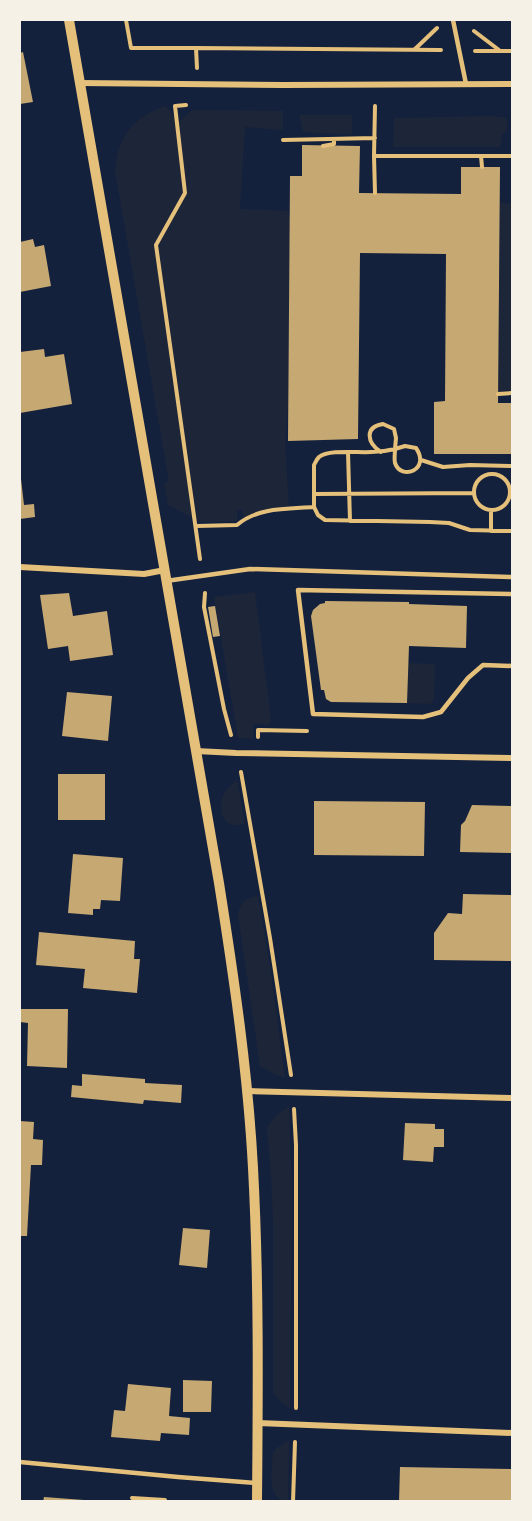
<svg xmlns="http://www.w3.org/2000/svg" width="532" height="1521" viewBox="0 0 532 1521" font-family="Cabin,sans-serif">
<rect width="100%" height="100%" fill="#14213d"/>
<path fill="#1d2539" d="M166,106L179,122L192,110L283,111V130L245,127L240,209L288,211L290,222L288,407L285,443L289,506L265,511L244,519L242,510H237V521L201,522L168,505L164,483L169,482L115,171C117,137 134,116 166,106Z
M299,115H352V135L303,132Z
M493,116L506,118L508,128L502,135L500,147H393L394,118Z
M500,202L512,204V393L498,394Z
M255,592L271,720L269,725L253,724V739L238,738L214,597Z
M408,663L435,664L434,698L431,704L407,703Z
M237,779L245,824C241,824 235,826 230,824C220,820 219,803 224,794C227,788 233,784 237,779Z
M258,896L271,973L285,1078L272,1073L260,1066L238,915C240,902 246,898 258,896Z
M289,1106L292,1192L290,1408L280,1401L273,1392V1222L271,1175L267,1127L278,1114Z
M289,1440L288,1501C265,1500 272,1468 273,1452L278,1447Z"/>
<path fill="#c6a872" d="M23,52L33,102L20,104V53Z
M302,145L360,146L359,193L461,194V167H500L498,403H512V454H434V402L445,401L446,254L360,253L358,439L288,441L290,176H302Z
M33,239L35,247L44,245L51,286L20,292V242Z
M44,349L45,357L64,354L72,404L20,413V352Z
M20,479H21L24,505L34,504L35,517L20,519Z
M69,593L73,616L107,611L113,655L70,661L68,646L48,649L40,595Z
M325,601L409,602V604L467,606L466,648L409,646L407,703L331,702L326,699L324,690H321L311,616L313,610L320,604L325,603Z
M215,606L220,636L213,637L208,607Z
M67,692L112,696L108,741L62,736Z
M58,774H105V820H58Z
M314,801L425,802L424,856L314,855Z
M472,805L512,806V853L460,852L461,825L465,821Z
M73,854L123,858L120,901L101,900L100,909H93V915L68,913Z
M463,894L512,895V961L434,960V933L448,913L462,914Z
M39,932L135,941L134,959H140L137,993L83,988L85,969L36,965Z
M20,1009H68L67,1068L27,1066L28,1023L20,1022Z
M82,1074L145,1079V1083L182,1085L181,1103L144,1100L143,1104L71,1097L72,1085L82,1086Z
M20,1121L34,1122L33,1139L43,1140L42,1165H31L27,1236H20Z
M405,1123L435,1124V1129H444V1147H434L433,1162L403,1160Z
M183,1228L210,1230L207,1268L179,1265Z
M183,1380L212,1381L211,1412H183Z
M128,1384L171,1388L169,1416L190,1418L189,1435L161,1433L160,1441L111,1437L114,1410L125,1411Z
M400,1467L512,1469V1502H399Z
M44,1497L84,1500V1502H43Z"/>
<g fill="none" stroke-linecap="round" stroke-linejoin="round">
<path stroke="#e5c07b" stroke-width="4" d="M126,20L131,48H196L197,68
M474,31L499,50
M196,48L441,50
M414,50L437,28
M475,51H512
M186,105L175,106L185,193L156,245L200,559
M375,106L374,156H512
M283,140L375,138
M323,146L334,144V139
M374,156L375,193
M481,156L482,167
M498,394L512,393
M405,446L416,448C431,470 401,481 395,463C394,459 395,453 395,449Z
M348,452L350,521
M381,452C367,443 364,427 383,424L394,429L396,438L395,449C387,451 380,452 371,452C358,453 329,449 319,457C316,460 316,462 314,465V507L318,515L325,520L430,522L449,523L470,530L512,531
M421,460L443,467L470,465L512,466
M474 492a18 18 0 1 1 36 0a18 18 0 1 1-36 0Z
M314,494L474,493
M491,510V531
M196,526L237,525C258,507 288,509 314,507
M205,593L204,607L224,709L231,735
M258,737V730L307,731
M241,772L270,938L291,1075
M294,1109L296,1145V1408
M132,1498L165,1500
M293,1502L295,1442"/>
<path stroke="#e5c07b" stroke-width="4.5" d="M453,20L466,84
M166,581L250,569L512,577
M512,594L298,590L313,714L423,717L441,712L468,678L483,665L512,666
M20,1462L178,1477L256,1483"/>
<path stroke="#e5c07b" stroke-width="6" d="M79,83L283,85L512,84
M20,567L144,574L165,570
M196,751L236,753L512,758
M248,1091L512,1098
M258,1423L512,1433"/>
<path stroke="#e5c07b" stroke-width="10" d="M69,20L219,883C234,978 248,1073 253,1168C259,1279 258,1390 257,1502"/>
</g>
<rect width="532" height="1521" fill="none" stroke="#f6f1e7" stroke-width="42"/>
</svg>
